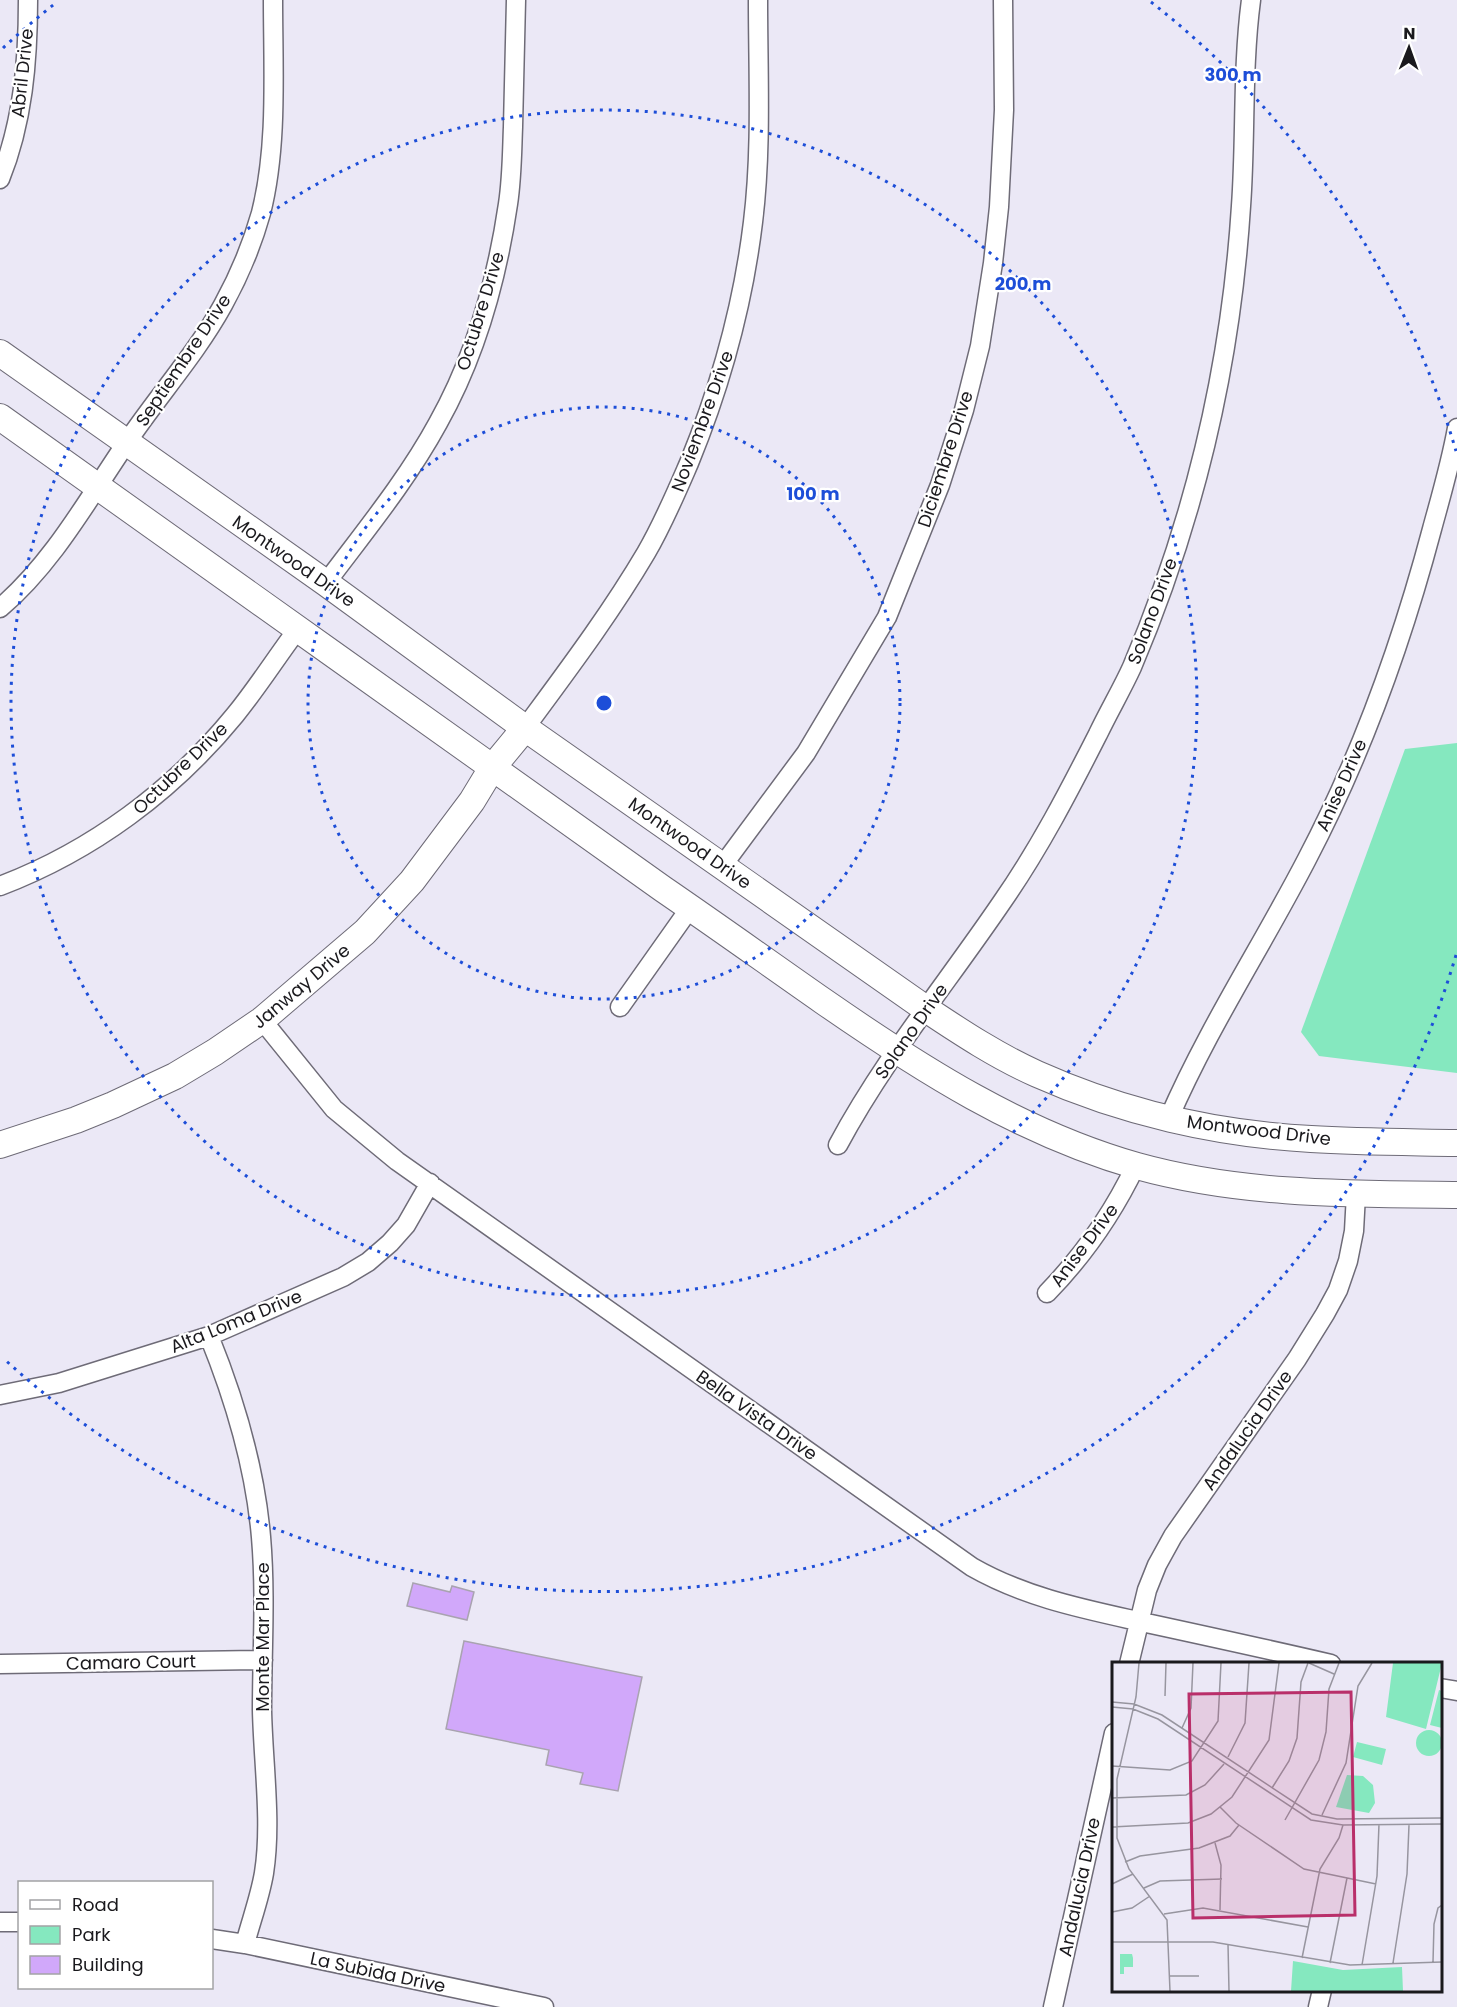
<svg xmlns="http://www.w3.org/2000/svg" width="1457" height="2007" viewBox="0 0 1457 2007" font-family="Poppins,sans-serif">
<rect width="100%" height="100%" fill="#ebe8f6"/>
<path fill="#85e8bf" d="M1457,743V1073L1319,1056L1301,1032L1405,749Z"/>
<path fill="#d1a8fa" stroke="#a9a3b0" stroke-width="1.5" d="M413,1583L450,1592L452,1586L474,1592L467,1620L407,1606Z
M464,1641L642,1677L618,1791L580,1784L583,1773L546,1765L549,1750L446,1729Z"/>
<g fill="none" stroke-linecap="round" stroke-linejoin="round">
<defs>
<path id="street" d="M0,179C23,122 28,61 28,0
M326,583C365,531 407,480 438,423C475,357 497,279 508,204C512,178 512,152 513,127C514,85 515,42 516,0
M0,608C53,563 88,499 127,442C158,396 196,354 223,305C239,276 252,245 261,213C278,146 273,69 273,0
M525,728C567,671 610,614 646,553C663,524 676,493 689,463C721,385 743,305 753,222C762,149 758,74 758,0
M723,865L806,753L887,617L940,485L964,410L980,346L993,263L999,207L1004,110L1003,0
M0,886C92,851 173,791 235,715C257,688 276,658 297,630
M620,1007L690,908
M262,1020L334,1109L397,1161L972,1567C1028,1599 1089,1610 1151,1624C1211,1637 1271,1650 1331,1664
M1169,1118C1208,1028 1262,946 1307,859C1362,754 1402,642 1432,529C1441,496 1451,462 1457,428
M838,1145C884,1059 947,983 1002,902C1039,849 1069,791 1098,734C1109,711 1122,689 1132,667C1194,521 1231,364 1241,206C1246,138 1242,68 1251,0
M1047,1293C1084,1255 1113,1213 1136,1165
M209,1336C235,1400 255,1467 261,1537C266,1595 262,1652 262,1710C263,1762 272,1822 264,1873C260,1897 251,1921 245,1944
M0,1395L59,1383L209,1336L343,1277L368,1262L390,1243L406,1225L430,1183
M0,1664L263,1660
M1129,1664L1147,1590L1157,1565L1173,1536L1297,1359L1325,1314L1338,1290L1348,1261L1354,1231L1356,1194
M1440,1688L1457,1691
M0,1922H20
M212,1939L245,1944L544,2007
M1053,2007L1114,1733
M1318,2007L1322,1990"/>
<path id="secondary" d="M0,353L326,583L525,728L926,1009C962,1033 997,1056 1037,1074C1122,1112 1217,1134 1311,1139C1359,1142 1408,1142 1457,1143
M0,417C222,573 441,733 663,889C717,926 770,964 823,1001C921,1069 1021,1133 1137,1166C1241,1195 1350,1194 1457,1195
M0,1145L76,1120L113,1105L175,1076L215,1052L262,1020L365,932L412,881L472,801L492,768L525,728"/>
</defs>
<use href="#street" stroke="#6e6b77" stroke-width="21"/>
<use href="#secondary" stroke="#6e6b77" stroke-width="28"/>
<use href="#street" stroke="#fff" stroke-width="18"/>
<use href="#secondary" stroke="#fff" stroke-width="26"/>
</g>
<g fill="none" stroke="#1d4ed8" stroke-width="3" stroke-dasharray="3 6">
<circle cx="604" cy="703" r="296"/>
<circle cx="604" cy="703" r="593"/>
<path d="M1456 955A889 889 0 0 1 3 1358M3 48A889 889 0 0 1 57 2M1151 2A889 889 0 0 1 1456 451"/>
</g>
<g text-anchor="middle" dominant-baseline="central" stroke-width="4.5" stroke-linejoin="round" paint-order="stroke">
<g font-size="18" fill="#1a191d" stroke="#fff">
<text transform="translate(22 73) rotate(-84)">Abril Drive</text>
<text transform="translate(480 311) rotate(-73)">Octubre Drive</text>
<text transform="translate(183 360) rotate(-56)">Septiembre Drive</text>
<text transform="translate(702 421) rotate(-70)">Noviembre Drive</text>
<text transform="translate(945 459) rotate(-72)">Diciembre Drive</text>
<text transform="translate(294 561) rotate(35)">Montwood Drive</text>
<text transform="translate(1152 611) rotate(-70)">Solano Drive</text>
<text transform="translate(180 768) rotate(-44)">Octubre Drive</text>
<text transform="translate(1341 785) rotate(-66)">Anise Drive</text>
<text transform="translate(690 843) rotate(35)">Montwood Drive</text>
<text transform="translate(301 986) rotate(-40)">Janway Drive</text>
<text transform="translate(911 1031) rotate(-55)">Solano Drive</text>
<text transform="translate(1259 1130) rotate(7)">Montwood Drive</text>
<text transform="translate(1084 1245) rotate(-53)">Anise Drive</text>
<text transform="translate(236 1321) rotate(-22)">Alta Loma Drive</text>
<text transform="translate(757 1415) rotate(35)">Bella Vista Drive</text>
<text transform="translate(1247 1430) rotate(-55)">Andalucia Drive</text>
<text transform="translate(262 1637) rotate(-90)">Monte Mar Place</text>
<text transform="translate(131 1662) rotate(-1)">Camaro Court</text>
<text transform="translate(1079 1887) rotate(-78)">Andalucia Drive</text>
<text transform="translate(378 1972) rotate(12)">La Subida Drive</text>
</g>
</g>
<g transform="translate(1112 1662)">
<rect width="330" height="330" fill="#ebe8f6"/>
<path d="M281,1H330L314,67L274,55ZM327,28L330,29V66L318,63ZM304 81a13 13 0 1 1 26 0a13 13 0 1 1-26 0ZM245,80L274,87L270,103L241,95ZM235,113L251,114L261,123L263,141L257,151L224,145ZM8,292H20L21,296V305H12V312H8ZM181,299L231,308L290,305L291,329H179Z" fill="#85e8bf"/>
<path fill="none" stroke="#97959f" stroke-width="1.5" d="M27,1L24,35L5,117V176L17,207L55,258L58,329M197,1L222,12M53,34L54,1M0,40L22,42L50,53L200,152L225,157L330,156M0,45L21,47L46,57L199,158L231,163L330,162M70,66L79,46L81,1M116,95L133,61L137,1M0,104L58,108L80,99L106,59L109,1M160,126L177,99L185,76L189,20L196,1M0,136L74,133L93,123L112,102M108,145L124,161L192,207L264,222M210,153L234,101L246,24L260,1M173,158L207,98L214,70L217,27L227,1M0,165L76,161L99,152L120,135L157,78L167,1M103,181L109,203L108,248M13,200L28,194L87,186L118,174L127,163M0,222L21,212M32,226L48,219L110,217M0,250L20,246L38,234M52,252L91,246L196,265M0,280H101L238,303L330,300M116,282L117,329M190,296L208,207L227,176L231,163M321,300L322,262L326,246L330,243M218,301L235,216M281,301L295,212L297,163M250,303L265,214L267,162M58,314H87"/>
<path fill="#b92f6a" fill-opacity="0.15" stroke="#b92f6a" stroke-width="3" d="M239,30L243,253L81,256L77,32Z"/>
<rect width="330" height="330" fill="none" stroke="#1a191d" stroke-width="3"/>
</g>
<circle cx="604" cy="703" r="9" fill="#1d4ed8" stroke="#fff" stroke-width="3"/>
<g font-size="18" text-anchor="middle" font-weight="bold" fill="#1d4ed8" stroke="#fff" stroke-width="4.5" stroke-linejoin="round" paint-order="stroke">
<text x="1233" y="81">300 m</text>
<text x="1023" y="290">200 m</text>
<text x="813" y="500">100 m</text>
</g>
<rect x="18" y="1881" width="195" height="108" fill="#ffffff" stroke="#a3a3a5" stroke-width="1.5"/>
<rect x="30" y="1900" width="30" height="9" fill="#ffffff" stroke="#a3a3a5" stroke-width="1.5"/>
<text x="72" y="1911" font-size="18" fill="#1a191d">Road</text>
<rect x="30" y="1926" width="30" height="18" fill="#85e8bf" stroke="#a3a3a5" stroke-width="1.5"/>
<text x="72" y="1941" font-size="18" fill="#1a191d">Park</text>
<rect x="30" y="1956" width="30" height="18" fill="#d1a8fa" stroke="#a3a3a5" stroke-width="1.5"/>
<text x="72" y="1971" font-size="18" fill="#1a191d">Building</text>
<g transform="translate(1409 48) rotate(1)" stroke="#ffffff" stroke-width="4.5" paint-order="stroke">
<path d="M0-4.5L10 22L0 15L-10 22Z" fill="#1a191d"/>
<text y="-9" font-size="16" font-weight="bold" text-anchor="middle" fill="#1a191d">N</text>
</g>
</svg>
